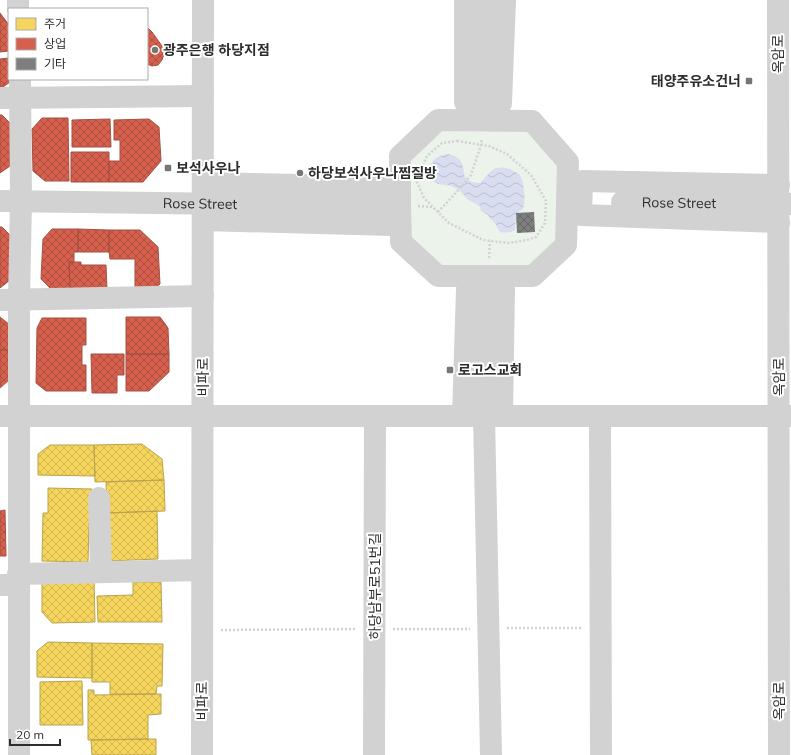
<svg xmlns="http://www.w3.org/2000/svg" width="791" height="755" viewBox="0 0 791 755" font-family="Mulish,'Noto Sans KR',sans-serif">
<defs>
<pattern id="water-waves" width="16" height="10" patternUnits="userSpaceOnUse"><rect width="16" height="10" fill="#d8ddf0"/><path d="M0 5q4-4 8 0t8 0" fill="none" stroke="#babece"/></pattern>
<pattern id="homes-cross-hatch" width="8" height="8" patternUnits="userSpaceOnUse"><rect width="8" height="8" fill="#f6d55c"/><path d="M0 0l8 8M0 8l8-8" fill="none" stroke="#d3b750"/></pattern>
<pattern id="shops-cross-hatch" width="8" height="8" patternUnits="userSpaceOnUse"><rect width="8" height="8" fill="#d6604d"/><path d="M0 0l8 8M0 8l8-8" fill="none" stroke="#ae5040"/></pattern>
<pattern id="building-cross-hatch" width="8" height="8" patternUnits="userSpaceOnUse"><rect width="8" height="8" fill="#7e7e7e"/><path d="M0 0l8 8M0 8l8-8" fill="none" stroke="#686868"/></pattern>
</defs>
<rect width="100%" height="100%" fill="#fff"/>
<path fill="#ecf3eb" d="M441,128L532,129L561,162L558,245L532,270H441L408,238L409,160Z"/>
<path fill="url(#water-waves)" d="M446,154C454,154 462,159 463,167C464,169 463,172 464,174C466,181 474,183 480,183C484,179 488,173 493,170C501,164 516,170 521,177C524,183 526,203 523,208C521,211 518,212 516,214L515,230C511,233 505,233 500,232L495,223L490,219L488,215L481,211L480,206L468,200L459,190L452,186L438,184L433,181L428,173C431,161 434,157 446,154Z"/>
<path fill="url(#homes-cross-hatch)" stroke="#baa34e" d="M142,444L162,459L164,480L95,482L94,445Z
M50,445H94L95,476L38,475V454Z
M164,480L165,511L107,513L106,482Z
M48,488L92,489V523H89L88,562L42,561L43,513H48Z
M157,511L158,559L108,561L107,513Z
M94,578L95,622L52,623L42,612V579Z
M133,582H161L162,622H98L97,596L133,595Z
M48,642L92,643V678L37,677V651Z
M92,643L163,644L162,686H157L156,694H110V682H92Z
M82,681L83,725H40V682Z
M88,690H94V695L161,694V714L148,715V739L88,740Z
M156,739V755H92L91,740Z"/>
<path fill="url(#shops-cross-hatch)" stroke="#a35143" d="M0,13L9,25V51L0,52Z
M147,27L152,32L162,46L164,54L162,60L158,65L152,66L147,64Z
M9,58V79H10V82L0,89V59Z
M0,115H2L11,124L10,166L0,173Z
M42,118H68L69,181H45L33,171L32,129Z
M110,119L111,147H72V120Z
M149,119L159,127L161,161L143,182H109V161H120V140H114V120Z
M71,152H109V182H71Z
M0,227H2L10,235V280L0,288Z
M52,229H78V252H74V262H69L70,290H52L41,279L43,239Z
M78,229L109,230V252H78Z
M109,230H140L158,247L160,284L149,293H135V259H110L109,252Z
M69,262H81V265H106L107,290H70Z
M0,317L10,325V350H0Z
M126,317H160L168,328L169,354H126Z
M42,318H86V345H82V365H86V391H46L36,383L37,328Z
M0,350H10V379L0,388Z
M91,354H124V375H117V393H92Z
M126,354H169V372L149,391H126Z
M5,510L6,556H0V511Z"/>
<path fill="url(#building-cross-hatch)" d="M534,212L535,232L517,233L516,213Z"/>
<g fill="none" stroke-linecap="round" stroke-linejoin="round">
<path stroke="#d2d2d2" stroke-width="2.5" stroke-dasharray="2 2" stroke-linecap="butt" d="M457,141L489,146L507,154L531,175L546,201L545,223L536,237L527,240L509,243L483,240L449,223L424,198L416,180L427,156L442,143Z
M418,206L433,207
M438,212L454,195L471,175L481,145L482,139
M489,258L490,241
M507,628H582
M393,629H470
M221,630L356,629"/>
<g stroke="#d2d2d2" stroke-width="22">
<path d="M18,0V9"/>
<path d="M465,0V102L501,103L505,0"/>
<path d="M778,0L779,755"/>
<path d="M0,98L203,96"/>
<path d="M484,117L487,0"/>
<path d="M438,120L532,121L568,162L566,245L533,276H438L401,242L400,206V156Z"/>
<path d="M203,183L393,187L392,225L203,220"/>
<path d="M779,185L582,181L581,215L779,222"/>
<path id="s1" d="M0,201L400,206"/>
<path id="s2" d="M622,202L791,204"/>
<path d="M488,276L484,416L491,755"/>
<path d="M0,300L203,296"/>
<path d="M0,416H791"/>
<path d="M463,416L467,289H504L502,416"/>
<path d="M600,416L601,755"/>
<path d="M99,498L101,572"/>
<path d="M18,574L202,570"/>
<path d="M0,585H18"/>
<path d="M19,755V300L21,201L20,79"/>
<path d="M202,755L203,0"/>
<path d="M374,755L375,416"/>
</g>
</g>
<g fill="#767676" stroke="#fff" stroke-width="1.5">
<circle cx="155" cy="50" r="4"/>
<rect x="745" y="77" width="8" height="8" rx="2"/>
<rect x="164" y="164" width="8" height="8" rx="2"/>
<circle cx="300" cy="173" r="4"/>
<rect x="446" y="366" width="8" height="8" rx="2"/>
</g>
<g text-anchor="middle" dominant-baseline="central" stroke-width="4" stroke-linejoin="round" paint-order="stroke">
<g font-size="14" font-weight="bold" fill="#2d2d2d" stroke="#fff" text-anchor="start">
<text x="163" y="50">광주은행 하당지점</text>
<text x="741" y="81" text-anchor="end">태양주유소건너</text>
<text x="176" y="168">보석사우나</text>
<text x="308" y="173">하당보석사우나찜질방</text>
<text x="458" y="370">로고스교회</text>
</g>
<g font-size="14" fill="#2d2d2d" stroke="#fff">
<text transform="translate(778 54) rotate(-90)">옥암로</text>
<text stroke="none"><textPath href="#s2" startOffset="57">Rose Street</textPath></text>
<text stroke="none"><textPath href="#s1" startOffset="200">Rose Street</textPath></text>
<text transform="translate(203 377) rotate(-90)">비파로</text>
<text transform="translate(779 377) rotate(-90)">옥암로</text>
<text transform="translate(375 586) rotate(-90)">하당남부로51번길</text>
<text transform="translate(202 701) rotate(-90)">비파로</text>
<text transform="translate(779 701) rotate(-90)">옥암로</text>
</g>
</g>
<rect x="8" y="8" width="140" height="72" fill="#ffffff" stroke="#ababab"/>
<rect x="16" y="18" width="20" height="12" fill="#f6d55c" stroke="#ababab"/>
<text x="44" y="28" font-size="12" fill="#2d2d2d">주거</text>
<rect x="16" y="38" width="20" height="12" fill="#d6604d" stroke="#ababab"/>
<text x="44" y="48" font-size="12" fill="#2d2d2d">상업</text>
<rect x="16" y="58" width="20" height="12" fill="#7e7e7e" stroke="#ababab"/>
<text x="44" y="68" font-size="12" fill="#2d2d2d">기타</text>
<path d="M10 739v6h50v-6" fill="none" stroke="#2d2d2d" stroke-width="2"/>
<text x="16" y="739" font-size="12" fill="#2d2d2d" stroke="#ffffff" stroke-width="3" paint-order="stroke">20 m</text>
</svg>
